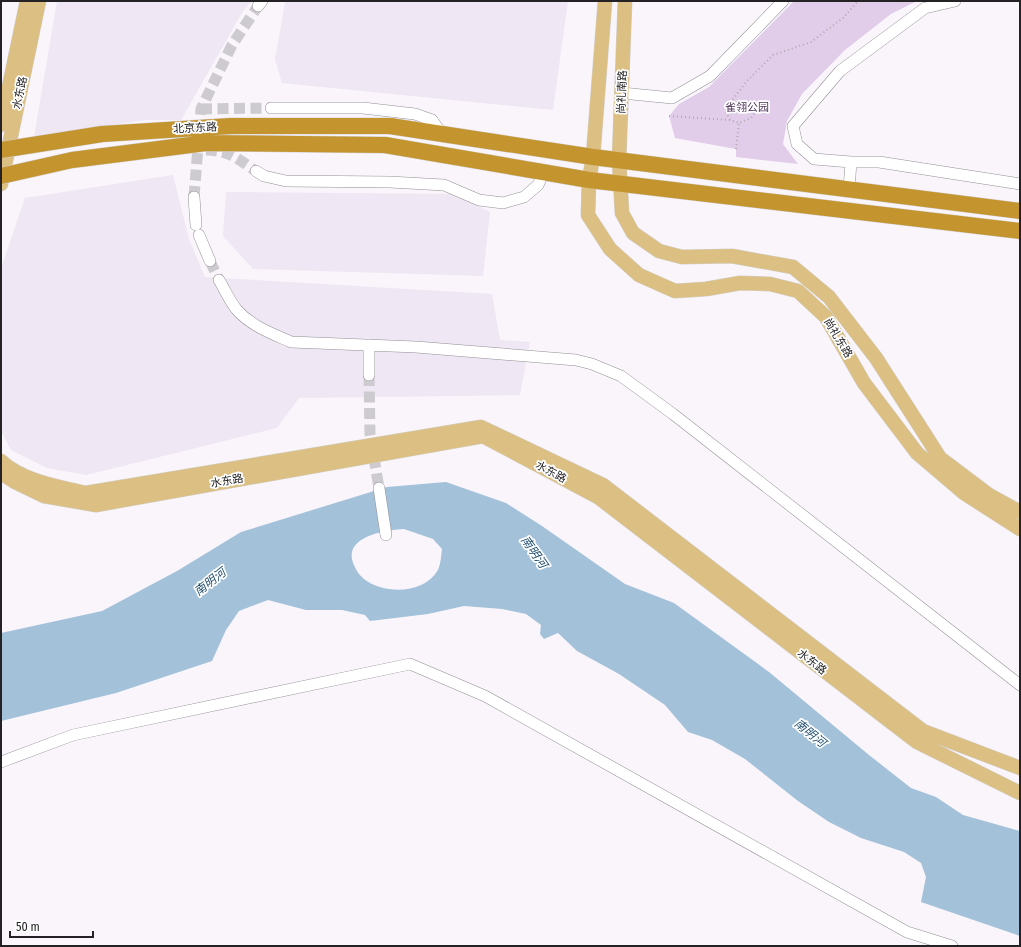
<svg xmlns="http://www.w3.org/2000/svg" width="1021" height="947" viewBox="0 0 1021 947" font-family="'Fira Sans Condensed','Noto Sans SC',sans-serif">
<rect width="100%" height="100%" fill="#f9f5fb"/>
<path fill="#efe7f3" d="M57,1H252L243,11L181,120H146L34,137Z
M286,1H568L553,110L282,83L275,59L285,3Z
M173,175L189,239L205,277L492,294L500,340L530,342L520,395L299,398L277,428L86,475L47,468L11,450L1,431V268L25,198Z
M226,192L455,194L490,212L483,276L253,269L223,236Z"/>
<path fill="#e1cdea" d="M794,1H917L891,14L845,50L802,94L787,121L783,144L798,164L736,157V149L675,138L669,116L679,104L709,87Z"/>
<path fill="#a4c1da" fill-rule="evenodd" d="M446,482L506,503L542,526L625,584L674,603L769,672L869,755L911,788L936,797L963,815L1020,831V936L921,902L926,877L921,863L904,852L861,838L829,822L798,801L745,759L712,740L688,732L665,705L619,674L577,651L558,633L544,639L540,634L541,625L526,614L502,609L464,606L428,614L370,621L365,615L342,610H306L268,600L239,611L226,630L212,661L116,693L1,721V633L102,611L177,571L241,532L387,487ZM404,529L433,539L442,549C441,556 441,563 438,570C424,594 385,595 364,579C359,575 356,570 354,565C341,537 385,530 404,529Z"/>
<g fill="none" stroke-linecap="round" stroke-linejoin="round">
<path stroke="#cecbd0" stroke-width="11" stroke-dasharray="11 5.5" stroke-linecap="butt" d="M201,109L271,108
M206,150C231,151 236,158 256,171
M194,197L201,109L232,45L258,6
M210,261L219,280
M369,375L370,434L379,488"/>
<defs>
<path id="minor" d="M955,1L925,8L840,71L793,126L797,144L814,159L851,162H879L1020,184
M258,6L262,1
M622,93L672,98L710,76L783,1
M271,108H363L415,114L432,120L442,134
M256,171L264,176L286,181L390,182L444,185L479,200L503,203L524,197L538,185L544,172
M849,189L851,162
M194,197L196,225
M199,235L210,261
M219,280C225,290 230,302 237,310C251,326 273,334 291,342L416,347L576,360L592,364L621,376L673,414L1020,685
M369,345V375
M379,488L386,535
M1,762L73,735L410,664L485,696L907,932L952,946"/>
<path id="major" d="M605,1L593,157L589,180L588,215L610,249L639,275L675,291L706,289L740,283L770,284L798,291L826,317L864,383L917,453L964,493L1020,529
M625,1L619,160L622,213L633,233L659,251L682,257L732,256L793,267L829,297L876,358L940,458L989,495L1020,512
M1,125L27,1
M1,184L39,1
M1,461C22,481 59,487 86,493L481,427L603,485L923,731L1020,768
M1,473L15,482L44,496L96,505L483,436L598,497L917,742L1020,793"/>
<path id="highway" d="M390,126L593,157L1020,211
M385,145L589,180L1020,231"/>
</defs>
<use href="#minor" stroke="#939095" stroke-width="12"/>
<use href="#major" stroke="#d3d3d3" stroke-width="15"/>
<use href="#highway" stroke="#d3d3d3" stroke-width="17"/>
<path stroke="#adaaae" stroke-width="2" stroke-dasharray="1 3" stroke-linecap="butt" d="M764,101L751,118L739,123L730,120L725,110L746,82L773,55L811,42L843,18L858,1
M669,116L730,120
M736,149L739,123"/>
<use href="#minor" stroke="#fff" stroke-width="11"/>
<use href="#major" stroke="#dcbf82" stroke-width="14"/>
<use href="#highway" stroke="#c4942e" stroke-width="16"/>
<defs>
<path id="highway-bridge" d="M1,150L102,134L231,126H390
M1,176L72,160L206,143L385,145"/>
</defs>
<use href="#highway-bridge" stroke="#d3d3d3" stroke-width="17" stroke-linecap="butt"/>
<use href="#highway-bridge" stroke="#c4942e" stroke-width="16"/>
</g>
<g text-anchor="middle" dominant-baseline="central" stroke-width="3.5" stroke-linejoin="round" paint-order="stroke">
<g font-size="11" fill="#242224" stroke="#fff">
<text transform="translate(622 92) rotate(-88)">尚礼南路</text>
<text transform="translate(20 93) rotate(-78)">水东路</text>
<text transform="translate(195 128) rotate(-3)">北京东路</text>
<text transform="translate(838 338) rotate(59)">尚礼东路</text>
<text transform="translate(551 472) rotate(28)">水东路</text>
<text transform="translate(227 481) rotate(-10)">水东路</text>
<text transform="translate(812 662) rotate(38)">水东路</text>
</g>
<g font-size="11" fill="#50335c" stroke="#fff">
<text x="747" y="107">雀翎公园</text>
</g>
<g font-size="12" font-style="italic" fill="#1e4d6f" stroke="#fff">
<text transform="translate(534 552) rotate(55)">南明河</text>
<text transform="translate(210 582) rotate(-38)">南明河</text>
<text transform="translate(810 733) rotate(39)">南明河</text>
</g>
</g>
<rect width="1021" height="947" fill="none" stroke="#242224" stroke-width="4"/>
<path d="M10 931v6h83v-6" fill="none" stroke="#242224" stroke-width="2"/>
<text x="16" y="931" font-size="12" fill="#242224" stroke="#ffffff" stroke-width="3" paint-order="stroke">50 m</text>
</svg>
